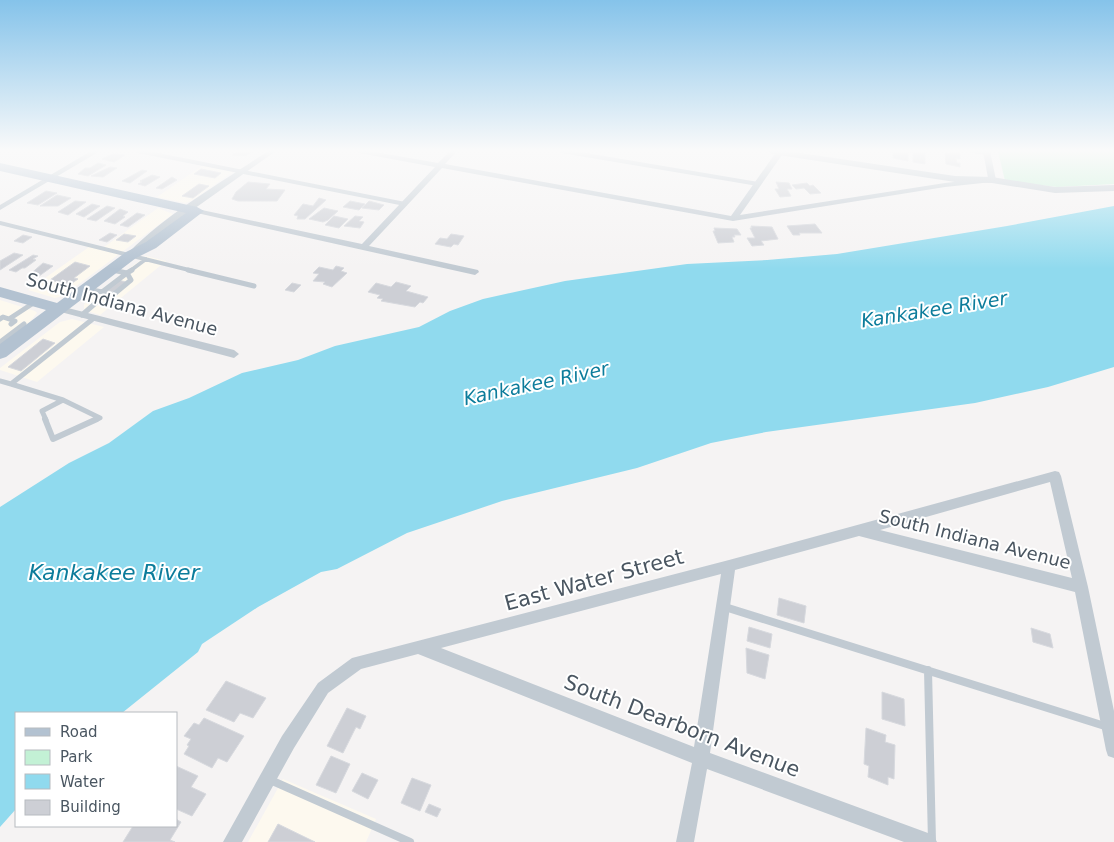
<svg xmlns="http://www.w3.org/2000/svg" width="1114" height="842" viewBox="0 0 1114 842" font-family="'DejaVu Sans',sans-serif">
<rect width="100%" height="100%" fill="#f5f3f3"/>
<path fill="#fdf9ef" d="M206,163L237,169L191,201L185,203L157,197Z
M158,208L173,214L63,296L55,298L28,290L89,247L100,250Z
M146,256L166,261L100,315L84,310V305L87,300Z
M0,300L35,311L37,313L27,325L0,345Z
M72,319L104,327L37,382L0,370V368L60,322Z
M283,779L376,819L366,842H248Z"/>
<path fill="#c3f1d5" d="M998,151H1114V184L1057,187L1005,181Z"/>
<path fill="#90daee" d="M1114,206V367L1048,387L975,403L766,432L711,443L637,468L502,501L407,533L337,569L321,572L258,607L202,644L198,652L122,713H16V809L0,827V507L69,463L109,443L153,411L189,398L242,373L298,360L335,346L419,327L450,311L483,299L565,281L687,264L767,260L837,254L1007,226Z"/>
<path fill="#cdcfd5" stroke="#d7d9de" d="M238,151H252L245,156L232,155Z
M893,151L908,152V161L893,158Z
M913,151H925V164L913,162Z
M950,152L960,153V159L956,158L957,163H960V167L946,164L945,153L950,154Z
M112,154H119L125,155L114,162L102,159Z
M98,163L106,165L88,176L78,174L85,168H90Z
M110,167L117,168L103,177L91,176Z
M201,169L221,173L215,178L194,174Z
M142,170L147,171L130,183L122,181Z
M152,175L160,177L145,186L138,184L142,182L140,181Z
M172,177L177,180L162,189L156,188Z
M248,182L270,184L266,189L285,190L277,201H238L232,199L236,192Z
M776,182L789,183L792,189H787L791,196L780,197L775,189H779Z
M807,183L810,186L813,185L821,193L810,194L804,188L796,189L792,185Z
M199,184L209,186L193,198L182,196Z
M46,191L57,193L38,205L27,203Z
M57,195L71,198L58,206H40Z
M319,198L326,200L305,219H297L298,216L294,215L303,204L313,206Z
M75,201L86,202L68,215L58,212Z
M350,201L365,204L359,210L343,207Z
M369,201L384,205L379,210L362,208Z
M92,204L100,206L84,217L76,214Z
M107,206L115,208L96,221L87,219Z
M324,208L338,211L328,220L323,222L309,219Z
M120,209L128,212L123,216L125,217L115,224L104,221Z
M137,213L145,215L128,227L120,225Z
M334,216L348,219L339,228L325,225Z
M355,216L363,217L359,221L364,222L360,228L344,226Z
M815,224L822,233H799L800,235H793L787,226Z
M751,226L772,227L778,239L761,241L764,245L752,246L747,238H755L750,228H752Z
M714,228L737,229L741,235H734L735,237H732L734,242L718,243L713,231H715Z
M110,233L117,235L107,242L99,240Z
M124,234L136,236L128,242L116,240Z
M451,234L464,236L458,245L454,244L451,247L435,244L440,238L447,239Z
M23,235L32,237L23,243L14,241Z
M14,253L23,255L0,270V261Z
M33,255L38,256L33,259L36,260L25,268H22L16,272L9,270Z
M75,262L90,266L74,278L78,279L69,285L50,280Z
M43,263L53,266L35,279L27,277Z
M336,266L344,268L341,271L347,273L332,287L323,284L325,282L313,281L319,274L313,273L319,267L333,270Z
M118,280L126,282L114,292L106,290Z
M396,282L411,286L406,291L428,297L423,303L420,302L415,307L381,301L383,299L377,298L380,295L368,292L376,283L391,287Z
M292,283L301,285L294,292L285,290Z
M43,339L55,343L21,371L8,367Z
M779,598L806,606L804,623L777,615Z
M749,627L772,634L770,648L747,641Z
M1031,628L1050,634L1053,648L1033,642Z
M746,648L769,655L765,679L747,673Z
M226,681L266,698L253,718L240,713L234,722L206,710Z
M882,692L904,699L905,726L882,719Z
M347,708L366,716L360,729L356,727L343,753L327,746Z
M204,718L244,736L227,762L218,758L212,768L184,754L189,746L187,745L191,739L184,736L194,723L199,725Z
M866,728L886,735L885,742L895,745L894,779L888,777V785L868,777L869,766L864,764Z
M331,756L350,764L336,793L316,785Z
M176,766L198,776L191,787L206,794L192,816L176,809Z
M362,773L378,780L368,799L352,791Z
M412,778L431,785L420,811L401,803Z
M429,804L441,809L437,817L425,812Z
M176,819L181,822L170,840L175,842H123L133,826H176Z
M278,824L315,842H268Z"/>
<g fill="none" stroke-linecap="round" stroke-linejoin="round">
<path stroke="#c1cad2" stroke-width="4" d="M138,151L405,204
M562,151L758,184
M973,151L986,153
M0,223L193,271
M112,270L116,271
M130,271L146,259"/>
<path stroke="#c1cad2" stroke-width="5" d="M188,270L254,286
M87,289L102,292L127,273L112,270
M102,292L113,295L131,280L127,273L132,270
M82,315L107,293
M0,319L3,317L9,319L35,302
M9,319L15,321L11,324
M0,342L24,324
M0,381L11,384L94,318
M11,384L63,400
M63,400L100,418L94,420
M46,420L42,411L63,400"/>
<path stroke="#c1cad2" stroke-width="6" d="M45,419L53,439L97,419
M723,606L729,608"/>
<path stroke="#c1cad2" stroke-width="8" d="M725,607L1108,727
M928,670L932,842
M268,779L410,842"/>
<path fill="#c1cad2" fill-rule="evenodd" d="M91,151H100L0,210V205Z
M268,151H276L191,211L146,245L135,256H129V252C169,212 221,183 268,151Z
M356,151H369L438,163L450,151H457L445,164L731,216L777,151L784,152L740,215L945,183L988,178L983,151H990L996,180L992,182L945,187L733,221L442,168L369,246L478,270L479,272L475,275L197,213L193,211L197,209L362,244L435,167L359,153Z
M60,306L234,350L239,354L234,358L57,311L55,309Z
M1055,471L1059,472L1061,476L1088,587L1114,711V758L1108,756L1106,750L1075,592L859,536L735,570L710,753L928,833L934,836L937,842H904L707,769L694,842H676L692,763L418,654L361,669L328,693L294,748L242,842H223L282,736L318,683L352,658L729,560ZM1050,482L1072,578L880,530ZM721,574L694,747L441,648Z"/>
<path fill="#c1cad2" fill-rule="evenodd" d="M768,151H787L955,176L992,177L1055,187L1114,185V191L1055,193L992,183L955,182L772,154Z"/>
<path fill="#b3c2d1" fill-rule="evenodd" d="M0,163L197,207L204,211L156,248L136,258L6,357L0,359V344L46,310L0,297V287L57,303L126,252L146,242L186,213L0,171Z"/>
</g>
<linearGradient id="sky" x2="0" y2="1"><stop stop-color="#85c3ea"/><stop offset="0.56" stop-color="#fafafa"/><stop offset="1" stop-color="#fafafa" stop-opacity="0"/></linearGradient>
<rect width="1114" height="269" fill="url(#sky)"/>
<g text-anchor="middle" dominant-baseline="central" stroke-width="4" stroke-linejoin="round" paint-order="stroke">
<g font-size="18" fill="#4a5661" stroke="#fff">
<text transform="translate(122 304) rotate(15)">South Indiana Avenue</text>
<text transform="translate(975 539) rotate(14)">South Indiana Avenue</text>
</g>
<g font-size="19" font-style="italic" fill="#0c7c9b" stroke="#fff">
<text transform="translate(934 309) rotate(-9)">Kankakee River</text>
<text transform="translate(536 383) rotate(-12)">Kankakee River</text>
</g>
<g font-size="21" fill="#4a5661" stroke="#fff">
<text transform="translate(594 580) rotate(-15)">East Water Street</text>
<text transform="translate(682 726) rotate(21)">South Dearborn Avenue</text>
</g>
<g font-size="22" font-style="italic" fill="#0c7c9b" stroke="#fff">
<text x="114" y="572">Kankakee River</text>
</g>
</g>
<rect x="15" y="712" width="162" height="115" fill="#ffffff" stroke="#b7bbc0"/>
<rect x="25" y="728" width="25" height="8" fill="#b3c2d1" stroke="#b7bbc0"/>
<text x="60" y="737" font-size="15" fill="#4a5661">Road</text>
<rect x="25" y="750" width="25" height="15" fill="#c3f1d5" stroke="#b7bbc0"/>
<text x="60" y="762" font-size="15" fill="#4a5661">Park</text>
<rect x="25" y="774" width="25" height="15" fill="#90daee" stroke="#b7bbc0"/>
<text x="60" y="787" font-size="15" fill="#4a5661">Water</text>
<rect x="25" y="800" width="25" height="15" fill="#cdcfd5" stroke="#b7bbc0"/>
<text x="60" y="812" font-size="15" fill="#4a5661">Building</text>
</svg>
